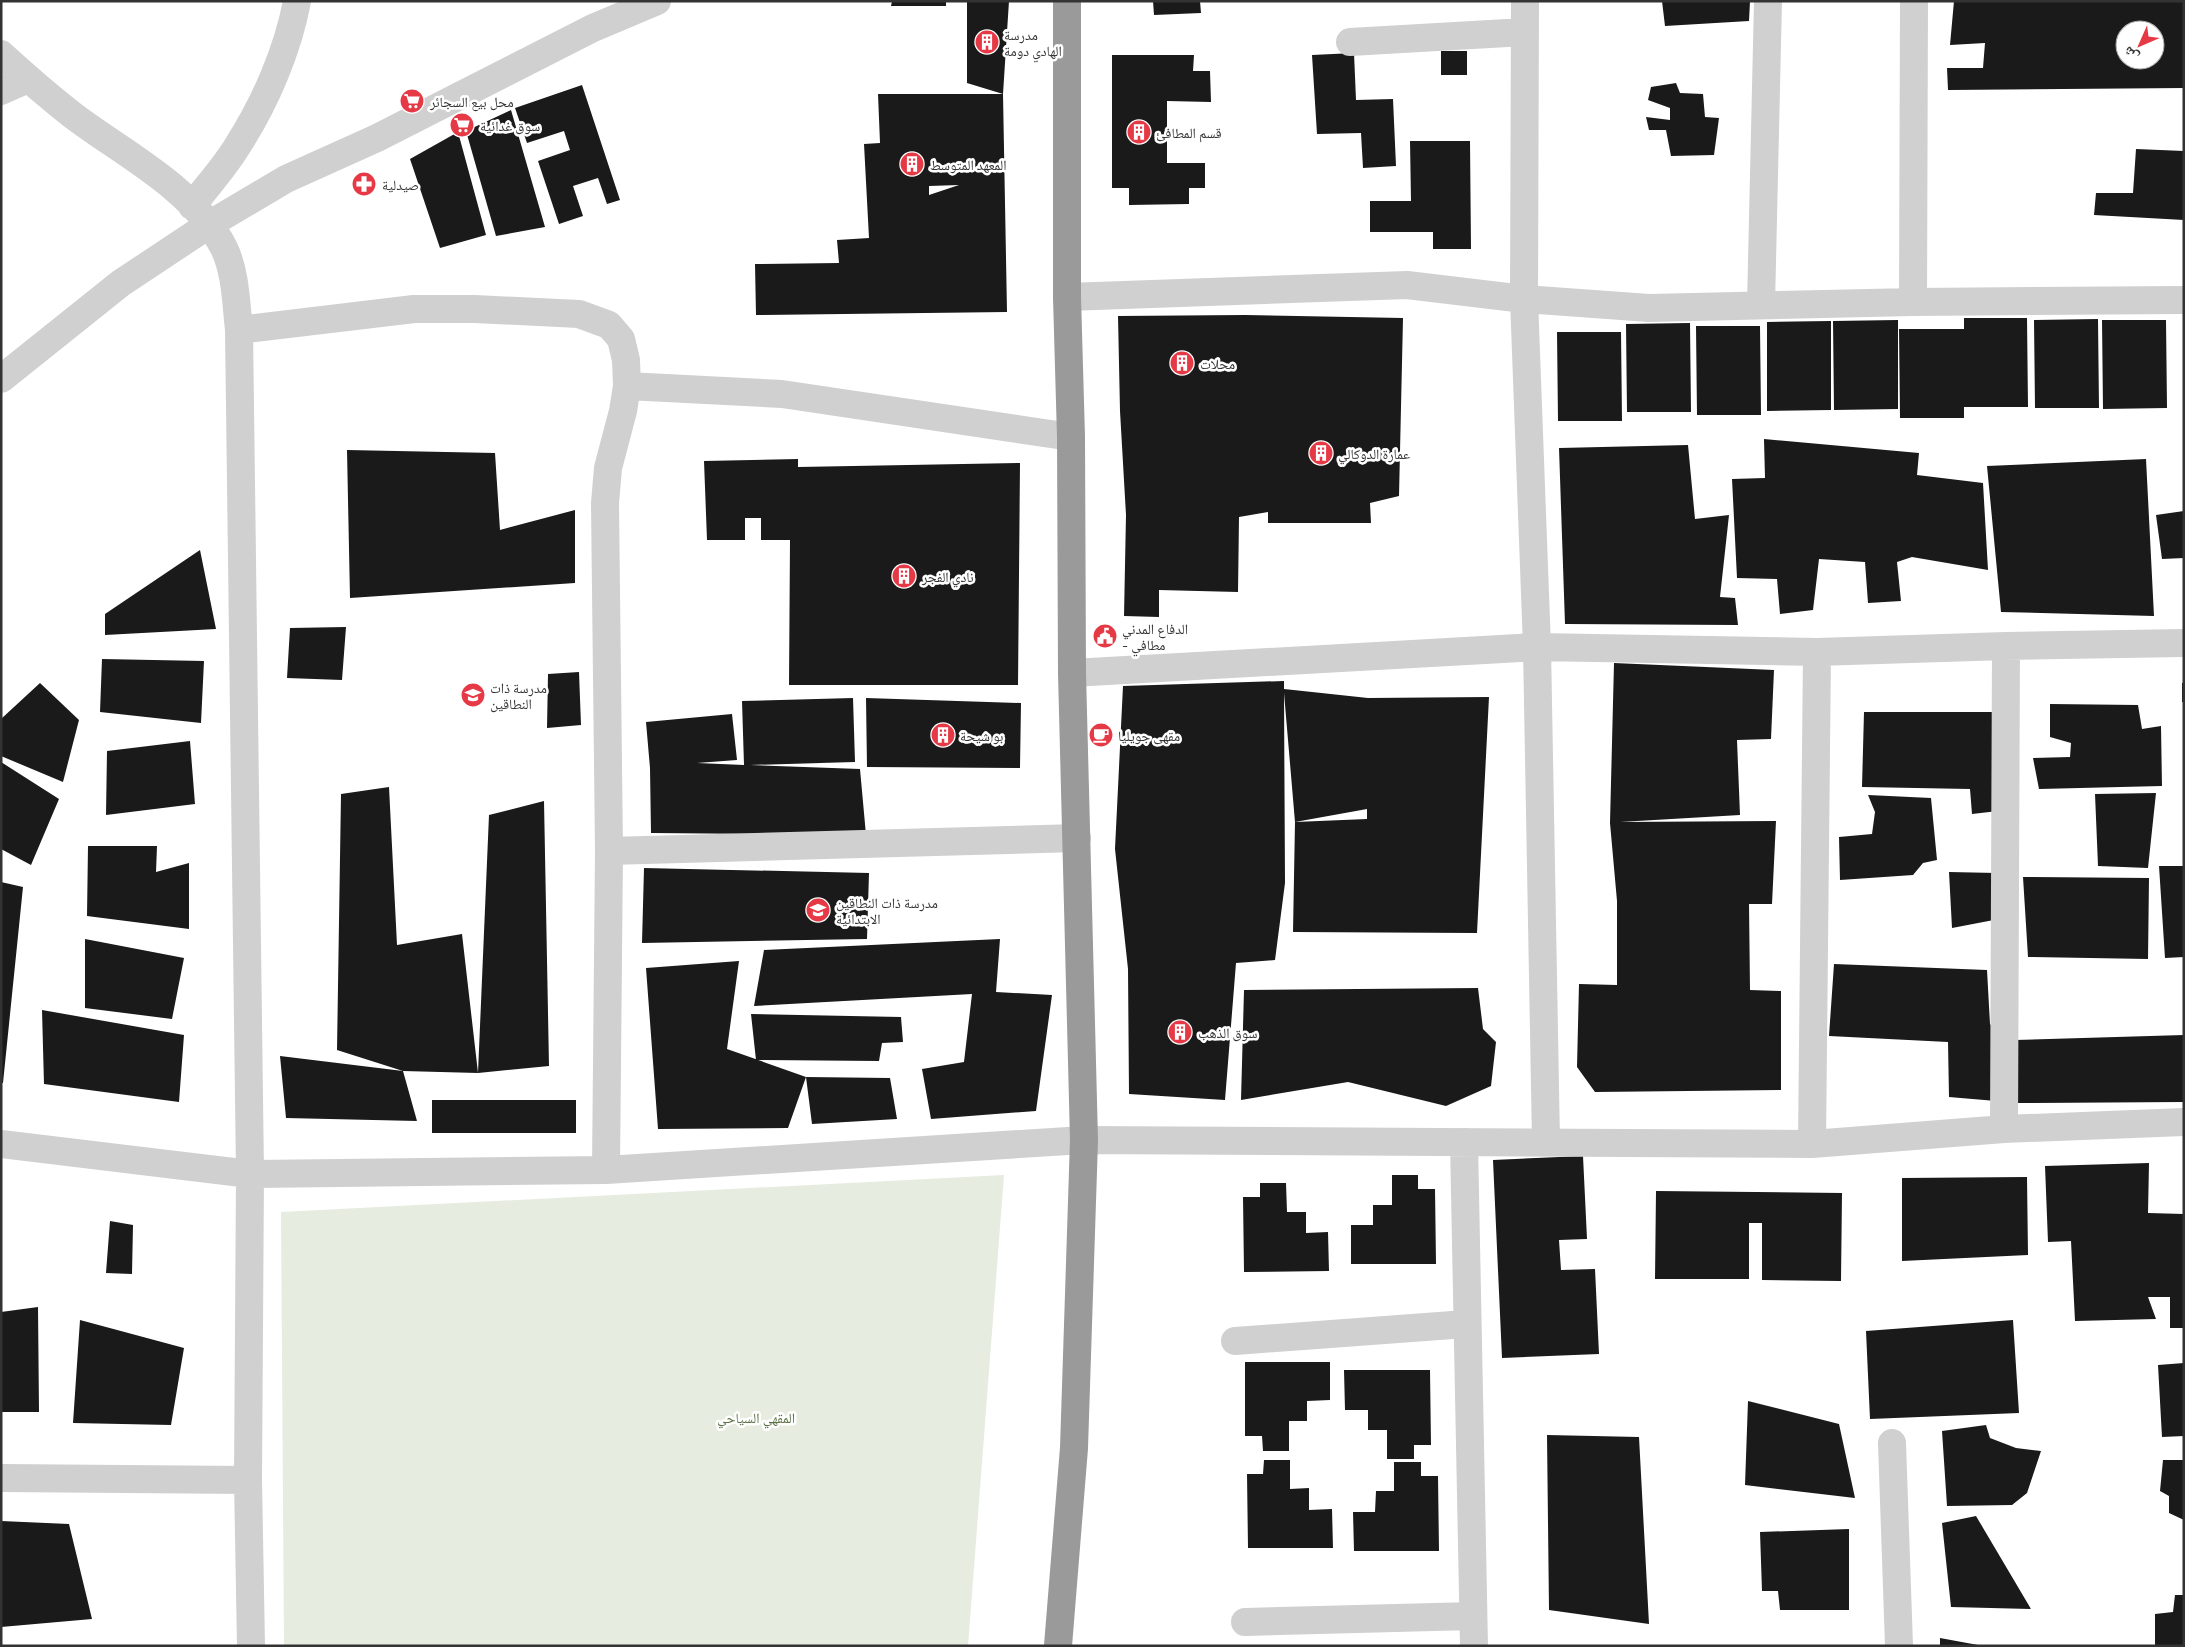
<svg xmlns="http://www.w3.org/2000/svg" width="2185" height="1647" viewBox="0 0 2185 1647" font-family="'Titillium Web','Noto Naskh Arabic',sans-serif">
<rect width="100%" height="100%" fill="#fff"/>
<path fill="#e6ecdf" d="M1004,1175L968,1646H284L281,1212Z"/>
<path fill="#1a1a1a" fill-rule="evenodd" d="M892,1H946V6H891Z
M967,1H1009L1003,94L1007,312L756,315L755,264L839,263L837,240L869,238L864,144L880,143L878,94H1003L967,83ZM959,185L929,195V186Z
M1153,1H1200L1201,13L1154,15Z
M1662,1H1750L1749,21L1665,26Z
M1954,1H2184V88L1948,90L1947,68H1983L1985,43L1950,45ZM2125,30H2155V60H2125Z
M1441,51H1467V75H1441Z
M1354,53L1356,100L1393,99L1396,166L1363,168L1361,133L1317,134L1312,55Z
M1112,55H1194L1193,71H1210L1211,102L1167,101V163H1205V188H1189V204L1129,205V188H1112Z
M1676,83L1680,93L1703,94L1705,117L1719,118L1714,155L1671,156L1666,130H1649L1646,117L1670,120V108L1648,100L1651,87Z
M582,85L620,200L607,204L598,178L573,186L583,216L559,224L538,161L570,150L564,131L527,143L515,108Z
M511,110L545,227L496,236L466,131Z
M458,132L486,235L440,248L410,159Z
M1410,141H1470L1471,249H1433V232H1370V201H1411Z
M2136,149L2184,151V220L2094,215L2096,193H2133Z
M1245,315L1403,318L1399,496L1370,503L1371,523H1268V512L1239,517L1238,592L1159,590V617L1124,616L1126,515L1120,411L1118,316Z
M1964,318H2027L2028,407H1964V418H1900L1899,329H1964Z
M2098,319L2099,408H2035L2034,320Z
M1898,320V409L1834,410L1833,321Z
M2102,320H2166L2167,408L2103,409Z
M1831,321V410L1767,411V322Z
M1690,323L1691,412H1627L1626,324Z
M1696,326H1760L1761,415H1697Z
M1557,332H1621L1622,421H1558Z
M1764,439L1919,453L1917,475L1983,483L1988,570L1912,557L1897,562L1901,601L1868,603L1865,562L1819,559L1813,610L1780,614L1777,579L1737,578L1732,479L1765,478Z
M1688,445L1695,519L1729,515L1720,597L1735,598L1738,625L1565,624L1559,448Z
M347,450L495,453L500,530L575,510V583L350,598Z
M798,459V467L1020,463L1018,685H789L790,540H761V518H745V540H707L704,461Z
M2146,459L2154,616L2001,612L1987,466Z
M2184,511V558L2162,559L2156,515Z
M200,550L216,629L105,635V614Z
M346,627L342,680L287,678L290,628Z
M102,659L204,661L201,723L100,712Z
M1614,663L1774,670L1771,739L1737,740L1740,815L1620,822L1776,821L1772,904H1749L1750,990L1781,991V1090L1595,1092L1577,1067L1579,984L1617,985V901L1610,823Z
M579,672L581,725L547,728L548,674Z
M1284,681V689L1368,698L1489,697L1477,933L1293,932L1295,822L1284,693L1285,883L1275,960L1236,963L1225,1100L1129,1094L1128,969L1115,849L1123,686ZM1367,809V819L1295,822Z
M40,683L79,720L63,782L1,756V719Z
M2182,683H2184V702H2182Z
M853,698L855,762L750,765L860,769L866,835L651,833L650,768L646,722L732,714L737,760L697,763L744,765L742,701Z
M866,698L1021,703L1020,768L867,767Z
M2050,704L2138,705L2142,729L2161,726L2162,786L2039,789L2033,758L2070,757L2071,743L2050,737Z
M1864,712H2000L1998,811L1972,814L1970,789L1862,787Z
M190,741L195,804L106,815L107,751Z
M1,762L59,799L31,865L1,849Z
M389,787L397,945L462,934L478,1073L403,1071L337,1050L341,794Z
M2156,793L2148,868L2098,866L2095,794Z
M1868,795L1931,798L1937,860L1923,863L1913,875L1840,880L1839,837L1872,834L1875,812Z
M544,801L549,1066L478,1073L489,815Z
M88,846H157L156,872L189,863V929L87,916Z
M2159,866H2184V957L2165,958Z
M644,868L869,873L867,939L642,943Z
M1949,872L1997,873L1999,919L1952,928Z
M2023,877L2149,878L2148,959L2028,957Z
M1,882L23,887L3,1083H1Z
M85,939L184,958L172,1019L85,1008Z
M1000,939L996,992L1052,995L1036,1111L931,1119L922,1069L964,1062L972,994L754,1006L764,950Z
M739,961L727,1049L806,1077L890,1078L897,1119L812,1124L806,1077L788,1128L658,1129L646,968Z
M1834,964L1987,970L1990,1024L1999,1034L1996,1101L1949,1097L1948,1042L1829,1036Z
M1478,988L1483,1029L1496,1042L1491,1086L1446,1106L1348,1082L1241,1100L1244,990Z
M42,1010L184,1035L179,1102L44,1084Z
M751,1014L901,1017L903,1042L882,1043L879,1061L756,1060Z
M2184,1035V1102L2018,1103L2015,1040Z
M280,1056L403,1071L417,1121L286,1118Z
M432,1100H576V1133H432Z
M1583,1156L1587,1239L1559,1240L1561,1270L1595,1269L1599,1354L1502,1358L1493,1160Z
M2149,1163L2148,1213L2184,1214V1328H2170V1297H2148L2156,1319L2075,1321L2071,1241L2048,1242L2045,1166Z
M1392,1175H1418V1189H1435L1436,1264H1351V1225H1373V1205H1392Z
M2027,1177L2028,1255L1902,1261V1178Z
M1260,1183H1286L1287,1212H1306V1233L1328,1232L1329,1271L1244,1272L1243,1197H1260Z
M1656,1191L1842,1193L1841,1281L1762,1280V1223H1749V1279H1655Z
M110,1221L133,1225L132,1274L106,1273Z
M38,1307L39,1412H1V1312Z
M80,1320L184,1348L171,1425L73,1423Z
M2013,1320L2019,1413L1870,1419L1866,1331Z
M1245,1362H1330V1400L1307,1401V1421H1289V1451H1263L1262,1436H1245Z
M2184,1363V1436L2162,1437L2158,1365Z
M1344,1370H1430L1431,1445H1414V1459H1387V1430H1368V1410H1345Z
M1748,1401L1839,1424L1855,1498L1745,1485Z
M1986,1425L1990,1438L2016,1448L2041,1451L2027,1493L2012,1505L1947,1506L1942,1431Z
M1547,1435L1639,1437L1649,1624L1549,1610Z
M1264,1460H1290V1489L1309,1488V1510L1332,1509L1333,1548H1248L1247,1474H1263Z
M2163,1460H2184V1520L2169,1513V1496L2160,1491Z
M1394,1462H1421V1476H1438L1439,1551H1354L1353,1512H1375L1376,1491H1394Z
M1976,1516L2031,1609L1951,1607L1942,1523Z
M1,1521L69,1524L92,1619L1,1627Z
M1849,1529V1610H1780L1778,1591H1762L1760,1532Z
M2175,1595H2184V1646H2155V1614L2173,1612Z
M1940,1638L1978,1645V1646H1940Z"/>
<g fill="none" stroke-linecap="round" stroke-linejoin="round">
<path stroke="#d0d0d0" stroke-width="28" d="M1525,1L1524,299L1537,647L1546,1142
M1350,42L1525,32
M1,54C24,75 47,95 71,114C123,154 193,187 224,248C236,273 236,304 239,330L250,1174L248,1480L251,1646
M1,91L28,79
M192,206C207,186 225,167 238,145C265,103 288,50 297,1
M1067,297L1407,285L1524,299L1649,308L1913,302L2184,300
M1913,302L1914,1
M1761,305L1768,1
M239,330L414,309H475L579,314L609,325L621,339L626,360L627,386L623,411L608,468L605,503L609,851L606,1170
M1,379L121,283L210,224L286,179L377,138L593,28L657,1
M627,386L782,394L1071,437
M1072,673L1537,647L1817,652L2006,646L2184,643
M609,851L1077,838
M2004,1129L2006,646
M1464,1142L1474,1646
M1,1144L250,1174L606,1170L1084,1140L1812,1144L2004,1129L2184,1122
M1812,1144L1817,652
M1235,1341L1466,1324
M1892,1443L1899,1646
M1,1478L248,1480
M1245,1622L1473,1616"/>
<path stroke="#9a9a9a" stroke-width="28" d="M1058,1646L1074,1448L1084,1140L1072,673L1071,437L1067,297V1"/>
</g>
<defs>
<symbol id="building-disc" viewBox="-11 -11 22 22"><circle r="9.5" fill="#e63946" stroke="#fff"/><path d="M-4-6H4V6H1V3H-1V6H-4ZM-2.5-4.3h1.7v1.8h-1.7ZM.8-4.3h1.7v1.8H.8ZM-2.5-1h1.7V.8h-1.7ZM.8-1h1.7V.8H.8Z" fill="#fff"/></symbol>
<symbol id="supermarket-disc" viewBox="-11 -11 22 22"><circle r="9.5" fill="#e63946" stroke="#fff"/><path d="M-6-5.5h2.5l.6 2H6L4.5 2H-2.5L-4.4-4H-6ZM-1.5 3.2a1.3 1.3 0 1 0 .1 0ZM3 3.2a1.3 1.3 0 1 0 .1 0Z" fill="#fff"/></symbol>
<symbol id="pharmacy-disc" viewBox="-11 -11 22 22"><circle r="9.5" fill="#e63946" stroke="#fff"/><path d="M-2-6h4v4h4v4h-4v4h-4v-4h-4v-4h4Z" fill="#fff"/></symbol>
<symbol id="civic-disc" viewBox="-11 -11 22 22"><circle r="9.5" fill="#e63946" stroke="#fff"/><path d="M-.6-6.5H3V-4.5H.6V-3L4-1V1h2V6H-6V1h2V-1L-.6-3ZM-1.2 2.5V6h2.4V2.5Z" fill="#fff"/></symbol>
<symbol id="school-disc" viewBox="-11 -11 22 22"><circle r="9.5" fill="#e63946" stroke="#fff"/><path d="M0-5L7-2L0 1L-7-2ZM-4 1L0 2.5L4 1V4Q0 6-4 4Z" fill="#fff"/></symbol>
<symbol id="cafe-disc" viewBox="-11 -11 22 22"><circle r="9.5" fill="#e63946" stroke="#fff"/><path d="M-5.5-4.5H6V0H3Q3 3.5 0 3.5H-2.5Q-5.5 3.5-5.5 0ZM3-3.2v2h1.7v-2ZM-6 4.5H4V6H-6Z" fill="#fff"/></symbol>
</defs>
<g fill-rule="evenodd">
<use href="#building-disc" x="973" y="28" width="28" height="28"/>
<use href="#supermarket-disc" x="398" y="87" width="28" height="28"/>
<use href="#supermarket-disc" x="448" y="111" width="28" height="28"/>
<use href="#building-disc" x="1125" y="118" width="28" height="28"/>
<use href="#building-disc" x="898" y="150" width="28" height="28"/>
<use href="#pharmacy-disc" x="350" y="170" width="28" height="28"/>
<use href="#building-disc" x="1168" y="349" width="28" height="28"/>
<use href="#building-disc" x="1307" y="439" width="28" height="28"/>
<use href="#building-disc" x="890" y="562" width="28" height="28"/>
<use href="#civic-disc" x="1091" y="622" width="28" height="28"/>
<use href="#school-disc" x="459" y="681" width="28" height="28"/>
<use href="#building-disc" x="929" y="721" width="28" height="28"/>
<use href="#cafe-disc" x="1087" y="721" width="28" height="28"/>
<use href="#school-disc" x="804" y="896" width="28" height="28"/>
<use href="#building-disc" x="1166" y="1018" width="28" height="28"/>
</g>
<g text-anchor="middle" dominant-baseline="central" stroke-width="5" stroke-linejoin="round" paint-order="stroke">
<g font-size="14" fill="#333" stroke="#fff" text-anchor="start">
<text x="1004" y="34">مدرسة<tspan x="1004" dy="16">الهادي دومة</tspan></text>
<text x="430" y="101">محل بيع السجائر</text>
<text x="480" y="125">سوق غدائية</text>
<text x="1156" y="132">قسم المطافئ</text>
<text x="930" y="164">المعهد المتوسط</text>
<text x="382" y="184">صيدلية</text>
<text x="1200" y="363">محلات</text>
<text x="1338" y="453">عمارة الدوكالي</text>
<text x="922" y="576">نادي الفجر</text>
<text x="1122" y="628">الدفاع المدني<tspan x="1122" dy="16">- مطافي</tspan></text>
<text x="490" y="687">مدرسة ذات<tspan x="490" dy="16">النطاقين</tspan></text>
<text x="960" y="735">بو شيحة</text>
<text x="1118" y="735">مقهى جويليا</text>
<text x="836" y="902">مدرسة ذات النطاقين<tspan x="836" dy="16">الابتدائية</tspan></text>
<text x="1198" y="1032">سوق الذهب</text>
</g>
<g font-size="14" fill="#56703f" stroke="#fff">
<text x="756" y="1417">المقهي السياحي</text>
</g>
</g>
<rect width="2185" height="1647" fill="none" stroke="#333333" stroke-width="5"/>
<g transform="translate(2140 45) rotate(225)"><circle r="24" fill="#ffffff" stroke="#adadad"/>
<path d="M0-4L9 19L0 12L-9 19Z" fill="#e63946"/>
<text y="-8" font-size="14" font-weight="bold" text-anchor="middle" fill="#333333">ش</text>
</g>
</svg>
